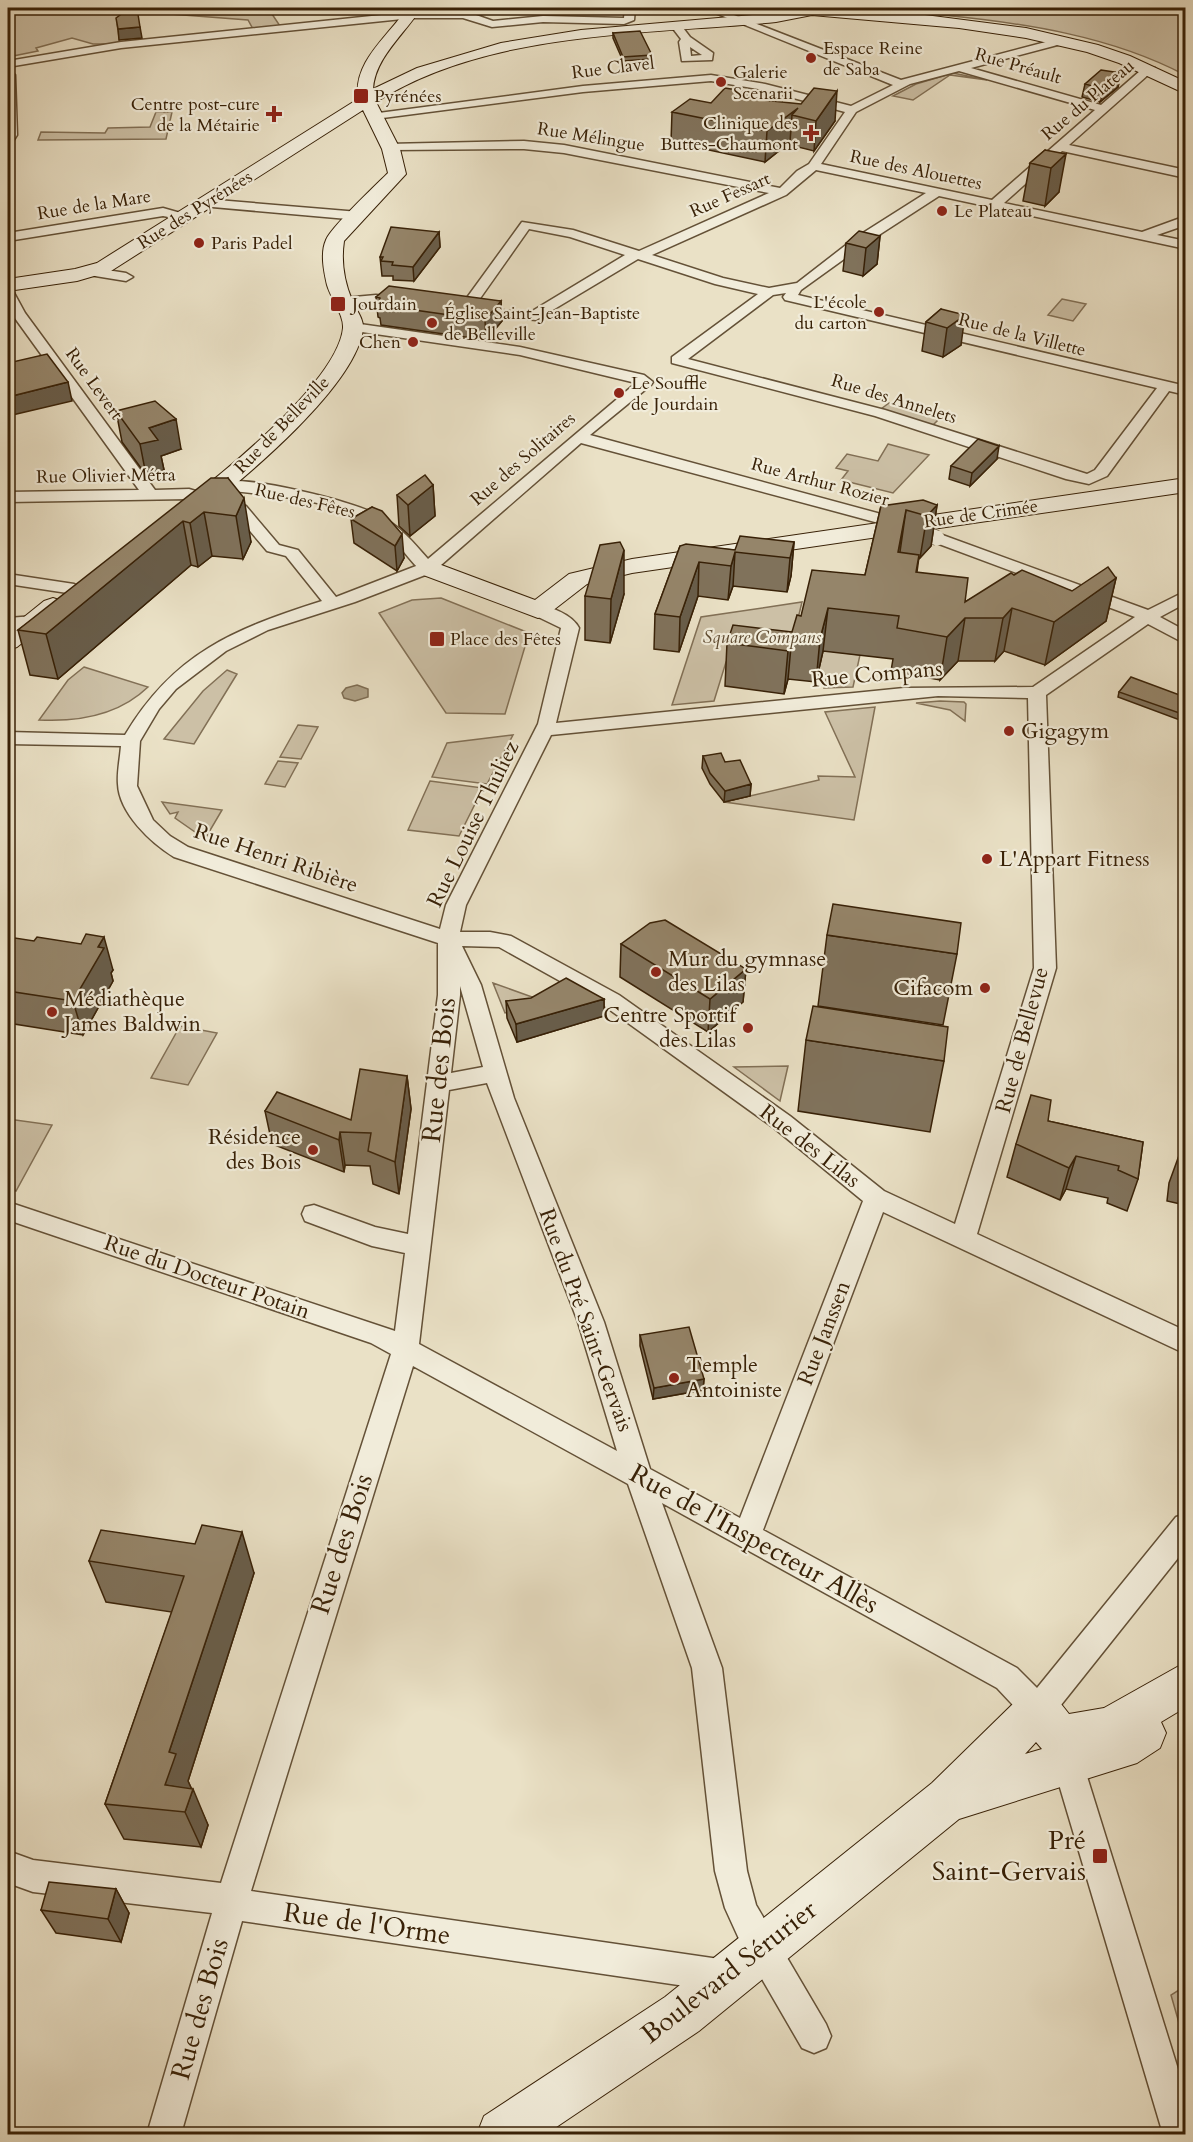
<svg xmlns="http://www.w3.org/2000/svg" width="1193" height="2142" viewBox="0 0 1193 2142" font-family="Cardo,serif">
<rect width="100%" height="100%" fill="#eae1c6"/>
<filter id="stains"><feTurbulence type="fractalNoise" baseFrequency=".00333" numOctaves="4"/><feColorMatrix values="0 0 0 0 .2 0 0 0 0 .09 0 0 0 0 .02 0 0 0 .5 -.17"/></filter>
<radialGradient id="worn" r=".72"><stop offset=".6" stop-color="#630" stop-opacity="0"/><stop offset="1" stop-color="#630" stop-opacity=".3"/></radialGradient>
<path fill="#ccc0a6" stroke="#827056" stroke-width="1.5" d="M8,8H268L282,29H253L248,20L131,11L117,24L120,44H93L72,38L36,48L38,51L8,57Z
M846,8H1185V75C1111,36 1024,23 942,15C921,13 860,14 846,8Z
M953,73L987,80L950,75L913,100L893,96L916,84Z
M156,112H172L166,139L38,140L41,132L105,133L108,128L150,127Z
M1062,299L1086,304L1073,321L1048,315Z
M889,403L939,419L932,426L881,409Z
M888,444L929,455L893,493L841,480L848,471L836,468L847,454L878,461Z
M441,598L529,633L505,714L446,713L379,613L412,600Z
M802,602L794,635L830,651L860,655L853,687L824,688L827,675L726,662L714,701L672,705L701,617Z
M84,667L148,687C119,715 78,722 39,720L68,680Z
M227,670L237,674L194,744L164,739L203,691Z
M940,701L964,702L966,704L965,721L950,710L916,703Z
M875,707L854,820L724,802L819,780L818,776L855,777L825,712Z
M298,725L318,727L301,759L280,757Z
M513,735L487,784L432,777L447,743Z
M278,761L298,763L285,787L265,784Z
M430,781L483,788L459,836L408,830Z
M162,802L222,810L205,839L175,818L178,812L170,814Z
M493,983L549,1003L505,1013Z
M180,1026L217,1033L188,1085L151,1078Z
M788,1066L780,1101L734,1067Z
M8,1119L52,1125L16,1191L8,1188Z
M1185,1986V2044L1171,1995Z"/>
<path fill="#ada085" stroke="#7e6d53" stroke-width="1.5" d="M357,685L368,689V697L355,701L344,698L342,693L346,688Z"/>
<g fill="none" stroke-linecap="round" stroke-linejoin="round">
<defs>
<path id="street" d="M483,8H500L499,10L476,15L493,21L543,16L624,18L625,8H635L634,20L624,24L543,22L492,27L463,18H412L121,48L8,67V61L121,42L410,12L456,13Z
M703,8H716L901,80L1061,38L1065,39V43L971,68L1101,105L1140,71L1155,68V72L1148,75L1069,145L1186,170V178L1062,151L1004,203L1142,232L1186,216V225L1157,235L1186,241V249L939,196L865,244L801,290L798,295L1186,386V395L1169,391L1107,476L1089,484L1066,479L875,416L672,363V357L758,294L715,284L638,259L536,320L460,313L458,310L522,222L573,230L639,251L769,193L564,153L524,149L392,150L388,148V144L524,141L564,145L780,188L797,171L809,164L845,112L764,90L711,81L583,92L375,119L369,116L371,114L583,86L711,75L765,84L851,106L893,85ZM959,71L1095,110L992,200L821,164L856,112L910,84ZM816,170L926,193L855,238L797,283L769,288L723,278L652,255L786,195ZM529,229L570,237L625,255L529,313L474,307ZM786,293L783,297L785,300L1157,388L1095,470L1087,474L885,410L688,359L773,295Z
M672,24H680L690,37L713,53L712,60L682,61L679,42L681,39L671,26ZM690,47L702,55L691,56Z
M8,70L15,75L17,135L12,143L8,145Z
M205,199L359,212L365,216L359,220L201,206V200Z
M163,208L191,216L185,220L163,216L8,241V233Z
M94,268L126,273L133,277L126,281L89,275L87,272Z
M8,290L13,291L25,313L155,490L189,489L246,506L279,545L298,550L336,597L416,566C406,555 397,542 384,532C341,499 276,496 224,490L218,488L216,485L218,482C246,475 354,501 380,516C400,526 413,542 428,559L636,383L520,355L348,330L346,327L353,323L520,347L644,375L653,382L651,385L590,435L892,517L894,520L886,525L581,443L433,572L355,602L268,630L226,651L176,689L159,709L140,741L137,786L153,820L170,836L188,847L440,929L446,905L538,724L561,628L532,614L529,610L532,606C546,603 573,615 579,628L556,723L904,688L1033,687L1135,617L931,541L929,538L937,533L1148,610L1186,591V603L1160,617L1186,631V644L1148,624L1046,695L1056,968L977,1234L1186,1331V1354L883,1212L763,1530L1017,1668L1037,1688L1176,1517L1186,1514V1548L1049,1720L1038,1725L1027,1720L997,1688L662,1503L722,1668L747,1871L756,1905L826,2024L831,2036L826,2048L814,2053L802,2048L740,1941L725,1908L715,1871L692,1668L628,1484L413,1366L251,1891L726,1960L738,1964L742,1976L738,1988L726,1992L242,1921L181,2134H147L212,1913L33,1892L8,1883V1851L33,1860L221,1883L391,1354L371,1343L8,1220V1202L395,1331L405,1253L372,1246L305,1221L302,1214L305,1207L314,1205L375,1227L408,1234L438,995V943L174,857C151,843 119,813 118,784C117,772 120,759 121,746L8,744V732L125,735C174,653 234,629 322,601L286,556L267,551L234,512L188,499L8,502V492L139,490L12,314L8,305ZM938,696L1028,698L1034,968L955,1224L884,1191L790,1116L619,995L511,936L490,932H460L466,905L551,735ZM462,946L499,947L603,1005L774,1128L863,1201L740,1518L650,1469L604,1322L514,1098L481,985ZM460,986L483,1067L451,1073L460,995ZM487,1083L578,1322L617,1451L419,1344L449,1090Z
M376,295L406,298L413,302C408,306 341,306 336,302L343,298Z
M8,574L74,584L82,589L74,594L8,584Z
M34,616L40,617L43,621L40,625L8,628V618Z
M1065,1739L1076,1743L1080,1754L1186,2095V2134H1163L1050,1754L1054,1743Z"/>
<path id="secondary" d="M407,8H421C405,34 375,57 373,89L417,68L501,43L581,30L776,13L803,8L925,15L1026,28L1098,45L1130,56L1186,82V94L1119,63L1087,52L1026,38L959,28L812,15L776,22C646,35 489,30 376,102L400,149L406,174L344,241C341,261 344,281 352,300C355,309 364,318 363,329C356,386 246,477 201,512H185L181,507L185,502C226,471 338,380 343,328C344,315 331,299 327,285C324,272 320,253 326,240C330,228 376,185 388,173L382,149L363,110L111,271L77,281L8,291V279L75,269L97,263L358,99C353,61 388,37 407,8Z
M1186,478V492L632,573L587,584L547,615L538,618L418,573L415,568L418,563L427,561L436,563L535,600L569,574L632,559Z
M53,598L62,601L66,606L62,611L17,647L8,650V630L44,601Z
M1186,1662V1707L1161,1722L1166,1733L1160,1748L1137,1763L959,1819L699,2031L546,2134H477L484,2116L665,1997L932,1783L1022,1695L1038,1689L1054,1695L1069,1714L1104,1708ZM1036,1742L1042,1749L1025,1754Z"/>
</defs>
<use href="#street" stroke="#645137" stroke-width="3"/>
<use href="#secondary" stroke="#382107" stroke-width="2"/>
<use href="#street" fill="#f1ecda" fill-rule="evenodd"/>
<use href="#secondary" fill="#f1ecda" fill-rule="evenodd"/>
<defs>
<path id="street-bridge" d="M904,527L937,538"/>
</defs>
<use href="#street-bridge" stroke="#645137" stroke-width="16" stroke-linecap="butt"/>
<use href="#street-bridge" stroke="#f1ecda" stroke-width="15"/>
</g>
<path fill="#80725b" stroke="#382107" stroke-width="1.5" d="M613,33L652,55V59L623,61L613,38Z
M1121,73L1118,87L1100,102L1082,97L1085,84Z
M767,95V101L835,121L814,151L790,145V142L765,162L671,142L672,112L711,103Z
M1045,150L1059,192L1045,206L1023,201L1030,163Z
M439,232L440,247L414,281L393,280V276H382L380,257Z
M880,236L877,264L863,276L843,271L846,243Z
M376,297L501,301L502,321L486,340L381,325L380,318L378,317Z
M941,309L961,345L943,357L922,351L926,322Z
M116,411L181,449L161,456L164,470L146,475L122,442Z
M997,459L970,486L949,479L951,466Z
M228,478L251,542L243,559L212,556L198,567L191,565L58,679L30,675L18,630Z
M433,485L435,516L410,536L399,526L397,495Z
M937,505L931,546L920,558L919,557L917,572L965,602L1014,575L1072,591L1116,578L1106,621L1045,665L1004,651L995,661H958L940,680L891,671L893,659L823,651L816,682L788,679L784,694L725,686L727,643L792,632L801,616L865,575L881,506Z
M372,507L404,558L397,571L354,543L351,519Z
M794,542L791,576L787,592L733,586L728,600L698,596L679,652L654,649L655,614L680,546L735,550Z
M624,594L610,643L585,640V596Z
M1119,692L1185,697V722L1118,697Z
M703,756L725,762L751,784L750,796L724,802L710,784L702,768Z
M827,935L957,954L943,1025L818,1006Z
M621,944L746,969L743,1002L708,1032L620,977Z
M8,950L113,970L111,973L113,981L83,1035L8,1023Z
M604,999V1016L517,1042L507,1018L506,1001Z
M806,1040L944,1061L930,1132L798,1111Z
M407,1076L411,1109L399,1194L373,1184L370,1166L345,1165L344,1172L272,1144L265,1111L351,1120Z
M1048,1121L1143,1142L1138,1179L1127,1211L1107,1203L1108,1198L1066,1189L1060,1200L1007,1177L1016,1144Z
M1181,1150L1185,1151V1205L1167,1201L1169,1183Z
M640,1335L704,1379L703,1390L653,1399L640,1346Z
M89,1561L254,1573L188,1781L208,1825L201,1847L124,1839L105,1804L172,1612L106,1602Z
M116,1889L129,1913L121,1942L56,1933L41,1910Z"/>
<path fill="#685d4a" stroke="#382107" stroke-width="1.5" d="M140,27L142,38L119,40L118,29Z
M1121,73L1118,87L1100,102L1103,89Z
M837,91L835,121L814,151L816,121Z
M798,108L792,115L790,142L765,162L767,131Z
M1066,154L1059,192L1045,206L1051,168Z
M439,232L440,247L414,281L413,267Z
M880,236L877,264L863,276L866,248Z
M501,301L502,321L486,340L485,320Z
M965,315L961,345L943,357L947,328Z
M68,382L72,401L8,416V397Z
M176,419L181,449L161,456L164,470L146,475L140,444L149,428Z
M999,446L997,459L970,486L972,473Z
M433,485L435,516L410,536L408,505Z
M244,498L251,542L243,559L236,516Z
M937,505L931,546L920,558L927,516Z
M906,510L900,552L892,595L898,552Z
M204,512L212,556L198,567L190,523Z
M183,521L191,565L58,679L46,634Z
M402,534L404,558L397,571L395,546Z
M794,542L791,576L787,592L790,558Z
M624,550V594L610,643L611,599Z
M735,552L733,586L728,600L731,566Z
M699,562L698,596L679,652L680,617Z
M1116,578L1106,621L1045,665L1054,622Z
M828,608L823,651L816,682L820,639Z
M1012,608L1004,651L995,661L1003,618Z
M965,618L958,661L940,680L947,637Z
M792,636L788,679L784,694L788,651Z
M751,784L750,796L724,802L725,791Z
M104,937L113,970L111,973L113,981L83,1035L73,1001L98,947Z
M746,969L743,1002L708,1032L710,999Z
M604,999V1016L517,1042L516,1024Z
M407,1076L411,1109L399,1194L395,1162Z
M340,1132L345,1165L344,1172L339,1140Z
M1076,1156L1066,1189L1060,1200L1069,1168Z
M704,1379L703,1390L653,1399L654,1388Z
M242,1532L254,1573L188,1781L192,1790L165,1785L169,1752Z
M193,1789L208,1825L201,1847L185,1812Z
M116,1889L129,1913L121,1942L108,1919Z"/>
<path fill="#95856a" stroke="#382107" stroke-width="1.5" d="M130,8H137L140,27L118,29L116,18Z
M640,31L652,55L623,57L613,33Z
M1101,70L1121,73L1103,89L1085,84Z
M725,88L767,95L763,100L801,104L814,88L837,91L816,121L792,115L798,108L767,131L672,112L690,99L711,103Z
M1045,150L1066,154L1051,168L1030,163Z
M391,227L439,232L413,267L392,265L393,262L381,261L383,257H380Z
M859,231L880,236L866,248L846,243Z
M389,286L501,301L485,320L379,305L380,298L376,297Z
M941,309L965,315L947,328L926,322Z
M47,354L68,382L8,397V363Z
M155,401L176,419L149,428L158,440L140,444L116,411Z
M978,439L999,446L972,473L951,466Z
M425,475L433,485L408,505L397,495Z
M211,478H228L244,498L236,516L204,512L190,523L183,521L46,634L18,630Z
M923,500L937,505L927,516L906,510L898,552L919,555L916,572L968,578L965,602L1011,573L1014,575L1022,570L1072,591L1108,567L1116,578L1054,622L1012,608L1003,618H965L947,637L897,628L899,616L828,608L820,639L792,636L788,651L727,643L733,625L792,632L797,615L801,616L812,570L865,575L881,506Z
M372,507L382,511L402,534L395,546L351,519Z
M740,536L794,542L790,558L735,552L731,566L699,562L680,617L655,614L680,546L686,544L735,550Z
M620,542L624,550L611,599L585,596L600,545Z
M1131,677L1185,697V715L1119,692Z
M721,753L725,762L740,760L751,784L725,791L710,773L703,756Z
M833,904L961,923L957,954L827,935Z
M665,920L746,969L710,999L621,944L650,923Z
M86,934L104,937L98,947L104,948L73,1001L8,991V950L15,938L34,941L37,937L81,944Z
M566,978L604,999L516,1024L506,1001L531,998Z
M813,1006L948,1027L944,1061L806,1040Z
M360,1069L407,1076L395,1162L368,1151L371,1133L340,1132L339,1140L265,1111L277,1092L351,1120Z
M1031,1095L1051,1100L1048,1121L1143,1142L1138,1179L1118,1170L1119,1166L1076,1156L1069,1168L1016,1144Z
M1181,1150L1185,1151V1170L1179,1168Z
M689,1327L704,1379L654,1388L640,1335Z
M202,1525L242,1532L169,1752L176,1754L165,1785L193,1789L185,1812L105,1804L184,1576L89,1561L101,1530L195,1544Z
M49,1882L116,1889L108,1919L41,1910Z"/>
<g fill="#8f2418" stroke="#f1ecda" stroke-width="2">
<circle cx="811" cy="58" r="6"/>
<circle cx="721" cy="82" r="6"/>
<rect x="353" y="88" width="16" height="16" rx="3"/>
<path d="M271 105h6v6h6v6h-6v6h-6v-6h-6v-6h6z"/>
<path d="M808 124h6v6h6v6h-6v6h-6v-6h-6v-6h6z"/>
<circle cx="942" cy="211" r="6"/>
<circle cx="199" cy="243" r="6"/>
<rect x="330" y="296" width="16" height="16" rx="3"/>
<circle cx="879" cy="312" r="6"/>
<circle cx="432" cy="323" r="6"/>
<circle cx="413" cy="342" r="6"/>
<circle cx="619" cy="393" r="6"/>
<rect x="429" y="631" width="16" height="16" rx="3"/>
<circle cx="1009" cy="731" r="6"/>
<circle cx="987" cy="859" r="6"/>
<circle cx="656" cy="972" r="6"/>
<circle cx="985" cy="988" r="6"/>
<circle cx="52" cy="1012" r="6"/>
<circle cx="748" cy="1028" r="6"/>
<circle cx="313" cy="1150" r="6"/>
<circle cx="674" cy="1378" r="6"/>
<rect x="1092" y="1848" width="16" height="16" rx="3"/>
</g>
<g text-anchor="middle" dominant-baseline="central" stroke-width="4.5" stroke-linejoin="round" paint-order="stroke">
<g font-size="18" fill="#382107" stroke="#f1ecda" text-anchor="start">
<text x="823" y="48">Espace Reine<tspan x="823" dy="21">de Saba</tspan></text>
<text x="733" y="72">Galerie<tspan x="733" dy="21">Scenarii</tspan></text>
<text x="374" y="96">Pyrénées</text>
<text x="260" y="104" text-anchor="end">Centre post-cure<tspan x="260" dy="21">de la Métairie</tspan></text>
<text x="798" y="123" text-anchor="end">Clinique des<tspan x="798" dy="21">Buttes-Chaumont</tspan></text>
<text x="954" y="211">Le Plateau</text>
<text x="211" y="243">Paris Padel</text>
<text x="867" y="302" text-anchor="end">L'école<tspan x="867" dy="21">du carton</tspan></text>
<text x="352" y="304">Jourdain</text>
<text x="444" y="313">Église Saint-Jean-Baptiste<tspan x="444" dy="21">de Belleville</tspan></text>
<text x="401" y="342" text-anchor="end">Chen</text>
<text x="631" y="383">Le Souffle<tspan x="631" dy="21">de Jourdain</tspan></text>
<text x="450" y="639">Place des Fêtes</text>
</g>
<g font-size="18" fill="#382107" stroke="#f1ecda">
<text transform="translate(1018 66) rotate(16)">Rue Préault</text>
<text transform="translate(613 68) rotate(-7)">Rue Clavel</text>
<text transform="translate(1088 100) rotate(-40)">Rue du Plateau</text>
<text transform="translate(591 137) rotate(9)">Rue Mélingue</text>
<text transform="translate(916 170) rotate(12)">Rue des Alouettes</text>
<text transform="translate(730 195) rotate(-24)">Rue Fessart</text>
<text transform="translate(94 205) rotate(-9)">Rue de la Mare</text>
<text transform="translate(195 210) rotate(-32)">Rue des Pyrénées</text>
<text transform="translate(1022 335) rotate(14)">Rue de la Villette</text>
<text transform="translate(94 384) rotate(54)">Rue Levert</text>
<text transform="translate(894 399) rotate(17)">Rue des Annelets</text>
<text transform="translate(282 425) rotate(-46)">Rue de Belleville</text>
<text transform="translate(523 459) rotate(-41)">Rue des Solitaires</text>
<text transform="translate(106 476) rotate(-1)">Rue Olivier Métra</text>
<text transform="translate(820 482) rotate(15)">Rue Arthur Rozier</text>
<text transform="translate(305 501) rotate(13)">Rue des Fêtes</text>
<text transform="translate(981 514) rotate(-8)">Rue de Crimée</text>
</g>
<g font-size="18" font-style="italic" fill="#5d492f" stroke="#f1ecda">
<text x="762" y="637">Square Compans</text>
</g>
<g font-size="22" fill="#382107" stroke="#f1ecda">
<text transform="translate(877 674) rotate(-5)">Rue Compans</text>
<text transform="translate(473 824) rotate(-64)">Rue Louise Thuliez</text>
<text transform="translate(276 858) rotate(19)">Rue Henri Ribière</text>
<text transform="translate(1022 1040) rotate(-75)">Rue de Bellevue</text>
<text transform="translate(810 1146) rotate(38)">Rue des Lilas</text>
<text transform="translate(207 1277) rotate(19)">Rue du Docteur Potain</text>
<text transform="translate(586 1320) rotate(70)">Rue du Pré Saint-Gervais</text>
<text transform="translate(824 1333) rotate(-69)">Rue Janssen</text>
</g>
<g font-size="22" fill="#382107" stroke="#f1ecda" text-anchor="start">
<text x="1021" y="731">Gigagym</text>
<text x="999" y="859">L'Appart Fitness</text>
<text x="668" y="959">Mur du gymnase<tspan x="668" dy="25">des Lilas</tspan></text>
<text x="973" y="988" text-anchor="end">Cifacom</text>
<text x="64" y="999">Médiathèque<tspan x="64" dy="25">James Baldwin</tspan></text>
<text x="736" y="1015" text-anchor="end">Centre Sportif<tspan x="736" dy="25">des Lilas</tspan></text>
<text x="301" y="1137" text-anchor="end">Résidence<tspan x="301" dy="25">des Bois</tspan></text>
<text x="686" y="1365">Temple<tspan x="686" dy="25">Antoiniste</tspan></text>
</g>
<g font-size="27" fill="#382107" stroke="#f1ecda">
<text transform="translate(439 1070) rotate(-84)">Rue des Bois</text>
<text transform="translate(754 1539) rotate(29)">Rue de l'Inspecteur Allès</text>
<text transform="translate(342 1544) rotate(-72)">Rue des Bois</text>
<text transform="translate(367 1924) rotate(8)">Rue de l'Orme</text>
<text transform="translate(729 1972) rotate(-38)">Boulevard Sérurier</text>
<text transform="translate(200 2009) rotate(-74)">Rue des Bois</text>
</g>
<g font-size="27" fill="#382107" stroke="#f1ecda" text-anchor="end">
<text x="1086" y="1840">Pré<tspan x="1086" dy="31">Saint-Gervais</tspan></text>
</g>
</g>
<rect width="1193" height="2142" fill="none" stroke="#eae1c6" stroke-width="30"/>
<rect x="9" y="9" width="1175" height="2124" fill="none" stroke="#382107" stroke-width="3"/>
<rect x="15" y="15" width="1163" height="2112" fill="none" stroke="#382107" stroke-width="1.5"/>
<rect width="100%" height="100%" filter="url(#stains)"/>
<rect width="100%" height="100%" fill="url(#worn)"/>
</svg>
